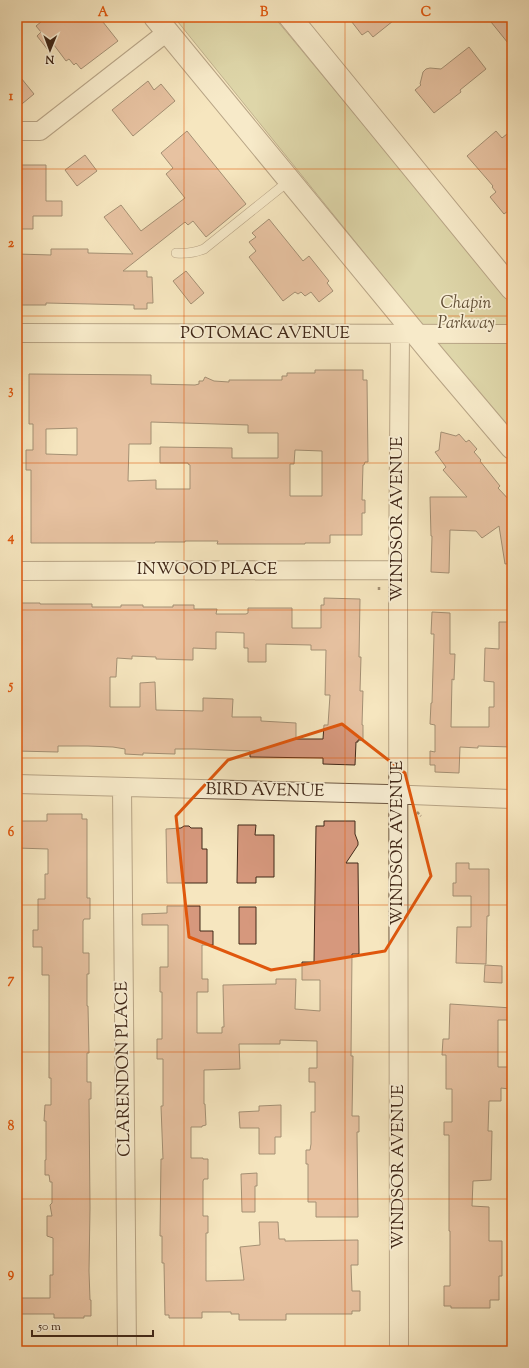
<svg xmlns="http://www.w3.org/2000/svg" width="529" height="1368" viewBox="0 0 529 1368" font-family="'Sorts Mill Goudy',serif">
<rect width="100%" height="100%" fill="#f6e6bf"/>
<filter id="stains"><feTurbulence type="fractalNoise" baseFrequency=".005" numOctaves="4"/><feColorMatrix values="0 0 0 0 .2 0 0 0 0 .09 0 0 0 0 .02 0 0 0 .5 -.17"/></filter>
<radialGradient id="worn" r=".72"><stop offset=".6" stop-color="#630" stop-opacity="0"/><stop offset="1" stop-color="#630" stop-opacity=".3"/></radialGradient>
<path fill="#c1c38f" stroke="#817654" d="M174,17H274L512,304V436Z"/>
<path fill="#d6987d" stroke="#412818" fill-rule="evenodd" d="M47,17H99L118,41L81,69L76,63L74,65L69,59L66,61L54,45L48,50L37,36L41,32L36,26Z
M348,17H398L373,37L368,31L362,35Z
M487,17H512V48Z
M469,47L486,69L460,90L461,92L434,113L415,90L421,85L420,84L423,72L426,69L430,68L441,69Z
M17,73L34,94L17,108Z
M148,81L154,90L161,84L175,101L133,136L112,110Z
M512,130V208L504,214L490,197L496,192L492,187L493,186L467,156L496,131L502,138Z
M187,131L246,204L206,237L193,221L188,225L185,222L123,271H147V277H152L153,303H147V309H134V305L46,303V305H17V254L51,255V249H88V253L133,254L104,217L121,205L141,231L185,198L166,174L173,168L161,153Z
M85,155L97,171L77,186L65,170Z
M17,165H46V201H62V216H33V229H17Z
M269,219L303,261L309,256L329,281L327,283L333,291L319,302L311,292L305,296L301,292L298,294L295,292L283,301L249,257L256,251L249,242L256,237L252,233Z
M186,271L204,293L191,304L173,281Z
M315,370H363V380H367L368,462H365L364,465H363L362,500H365V513H362V535H330V543H305V544H217L218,541H185V542H155V543H31V470H26V450H33V424H29V374L151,375V384L195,385L199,384V381H203L205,377L214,381L229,382V380H282V376H287V373H315ZM151,422L248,425V433H278V458H232V448L160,447V463H188V464L190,465V489H156V480L128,481L129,444H151ZM77,428V455L46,454V429ZM295,450L322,451V496H290V464H294Z
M441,432L456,436L459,434L466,442L469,440L477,449L474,452L481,460L480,461L500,486L498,488L512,503V563L505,564L499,526L482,538L476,531L450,530L449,573L431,572L432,536H431L430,497H467L443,470L446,467L435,452L439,450Z
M324,598L360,599L359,657H361L360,691H363L362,725H363V740H358V742H356L355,765L323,764V758L250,757V751L195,749H175V754L143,753V755L125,754V749L113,747L88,746H58V752L17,751V708H18V603H40V604H92V607H121V605H143V607H173V605H194V609H217L216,614H246L248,613V608H292V628H321V605H324ZM216,632L244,633V648H248V662H266V644L311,645V650H326L325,695H330L328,725H324L323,739H296V723L261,721V717H232L233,699L203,698V711L156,710L155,682L140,683V707H110V677H116L117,658L132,659V656L156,657V659L193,660V648L216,649Z
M432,612L450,613V654H455L454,680L452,679L451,727H489V707H494V682L484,681L485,648L499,649V622H512V747L478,746V748L460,747L459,773L435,772V765H430V751L435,752V725L430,724L431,703H432L434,634H431Z
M47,814H82V819H87V898H90V919H84L83,921V953H89V974H87V1006H88L89,1053H87V1082H91V1099H89L90,1208L89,1271L90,1300H91V1316H84V1318H54V1314H17V1298H50V1275H53V1238L47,1236V1216H52L50,1205L52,1203V1182H50L49,1175H45V1160H46V1121H44L45,1105H51V1078H49V975H42V947H33V930H38V899H45V874H48V849L17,848V821H47Z
M324,821H355V834L358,842V845L346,863H358L359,954H352L351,1056H353L352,1116H359V1132H357L358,1217H316V1202H308V1164H306V1150H310L311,1144V1112H315V1082H309V1068H317V1041L280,1040V1044H239L240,1069L204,1070V1104H205L206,1125L202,1126V1127H191V1158H203V1159H208V1179H204L203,1181V1216H208V1233H206V1281L244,1280L240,1247L260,1245L259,1222H278L279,1239H285V1241L358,1240V1265H351L352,1291H360V1311H352V1314H286V1320H239V1314H231V1312H202V1318H169V1315H165L164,1263H162V1236H160L161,1159H163L161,1106H163V1059H157V1039H162V992H160V967H168V925H142V914L167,913V906H200V931H213V945H202V979H208V992H197V1033H222V1027H224L223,985L276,984V979H296L295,1009L320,1011V980H302V962H314L316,826H324Z
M238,825H256L255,835H274V877H256V883H237Z
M184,826H189L191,828H202V849H207V883H167L166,829L181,828Z
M456,863H469V869H489V916H487L486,964L456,963L457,927H471V896H453V883H456Z
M239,907H256V944H239Z
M485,965L502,966V983L484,982Z
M450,1004L512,1008V1020H498V1067H509V1089L501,1088V1101H489L488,1131H492L491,1180L473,1181L472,1206L489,1207V1241H502V1276H499V1300H490V1308H451V1306H444V1286H450V1231H449V1135H444V1122H452V1089H446V1055H442L443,1039H449Z
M281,1105V1137H275V1154H259V1128H240L239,1112L259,1111V1106Z
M257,1173V1186H255V1212H242L241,1174Z"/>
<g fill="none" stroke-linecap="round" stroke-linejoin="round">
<defs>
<path id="service" d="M176,253C187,254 194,253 204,249L290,180"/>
<path id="minor" d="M17,131H40L167,32
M17,333L512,334
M17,571L398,570
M17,784L387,794L512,799
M122,787L127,1351
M399,1351L398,570L400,334"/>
<path id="tertiary" d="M155,17L434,356L512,448
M290,17L512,289"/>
</defs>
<use href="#service" stroke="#6e5842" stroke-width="10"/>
<use href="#minor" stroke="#6e5842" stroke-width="20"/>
<use href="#tertiary" stroke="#6e5842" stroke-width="24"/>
<path stroke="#412818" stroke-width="2.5" stroke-dasharray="3 2" stroke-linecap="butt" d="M379,587V592
M417,812L421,816"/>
<use href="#service" stroke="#f9efd5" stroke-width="9"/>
<use href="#minor" stroke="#f9efd5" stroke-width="18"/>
<use href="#tertiary" stroke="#f9efd5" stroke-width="22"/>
</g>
<path d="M0 0H529V1368H0ZM342,724L405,773L431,876L385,951L271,970L189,937L176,816L228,760Z" fill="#f6e6bf" fill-opacity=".55" fill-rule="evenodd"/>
<path fill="none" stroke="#e0570d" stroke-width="3" stroke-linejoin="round" d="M342,724L405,773L431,876L385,951L271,970L189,937L176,816L228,760Z"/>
<path fill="none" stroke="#e0570d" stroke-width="1" stroke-opacity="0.55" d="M184,17V1351M345,17V1351M17,169H512M17,316H512M17,463H512M17,610H512M17,758H512M17,905H512M17,1052H512M17,1199H512"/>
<g text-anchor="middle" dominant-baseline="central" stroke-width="3.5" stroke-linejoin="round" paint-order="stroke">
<g font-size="17" font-style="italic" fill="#614f36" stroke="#f9efd5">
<text x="466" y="304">Chapin<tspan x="466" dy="20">Parkway</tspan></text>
</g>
<g font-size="17" fill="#412818" stroke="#f9efd5">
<text x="265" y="334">POTOMAC AVENUE</text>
<text transform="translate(398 519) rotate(-90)">WINDSOR AVENUE</text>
<text x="207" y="570">INWOOD PLACE</text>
<text transform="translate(265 791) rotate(1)">BIRD AVENUE</text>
<text transform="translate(398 843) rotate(-90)">WINDSOR AVENUE</text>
<text transform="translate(124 1069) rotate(-91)">CLARENDON PLACE</text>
<text transform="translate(399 1167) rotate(-90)">WINDSOR AVENUE</text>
</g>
</g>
<rect width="529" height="1368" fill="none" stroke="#f6e6bf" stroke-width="44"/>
<g transform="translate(50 50) rotate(181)" stroke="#f9efd5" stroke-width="3" paint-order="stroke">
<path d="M0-3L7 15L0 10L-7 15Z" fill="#412818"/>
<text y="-6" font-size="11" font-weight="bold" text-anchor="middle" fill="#412818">N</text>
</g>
<path d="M32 1330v6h121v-6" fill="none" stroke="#412818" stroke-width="2"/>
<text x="38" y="1330" font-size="12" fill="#412818" stroke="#f9efd5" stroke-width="3" paint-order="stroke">50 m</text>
<rect x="22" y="22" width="485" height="1324" fill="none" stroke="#e0570d" stroke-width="1.5"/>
<g font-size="13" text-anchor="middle" font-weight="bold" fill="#e0570d">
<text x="103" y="16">A</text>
<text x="264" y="16">B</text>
<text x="426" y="16">C</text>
<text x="11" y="100">1</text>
<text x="11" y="247">2</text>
<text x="11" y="394">3</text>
<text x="11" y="541">4</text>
<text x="11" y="689">5</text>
<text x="11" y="836">6</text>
<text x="11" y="983">7</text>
<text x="11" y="1130">8</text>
<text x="11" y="1277">9</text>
</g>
<rect width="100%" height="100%" filter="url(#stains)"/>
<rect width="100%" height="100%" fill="url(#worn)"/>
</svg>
